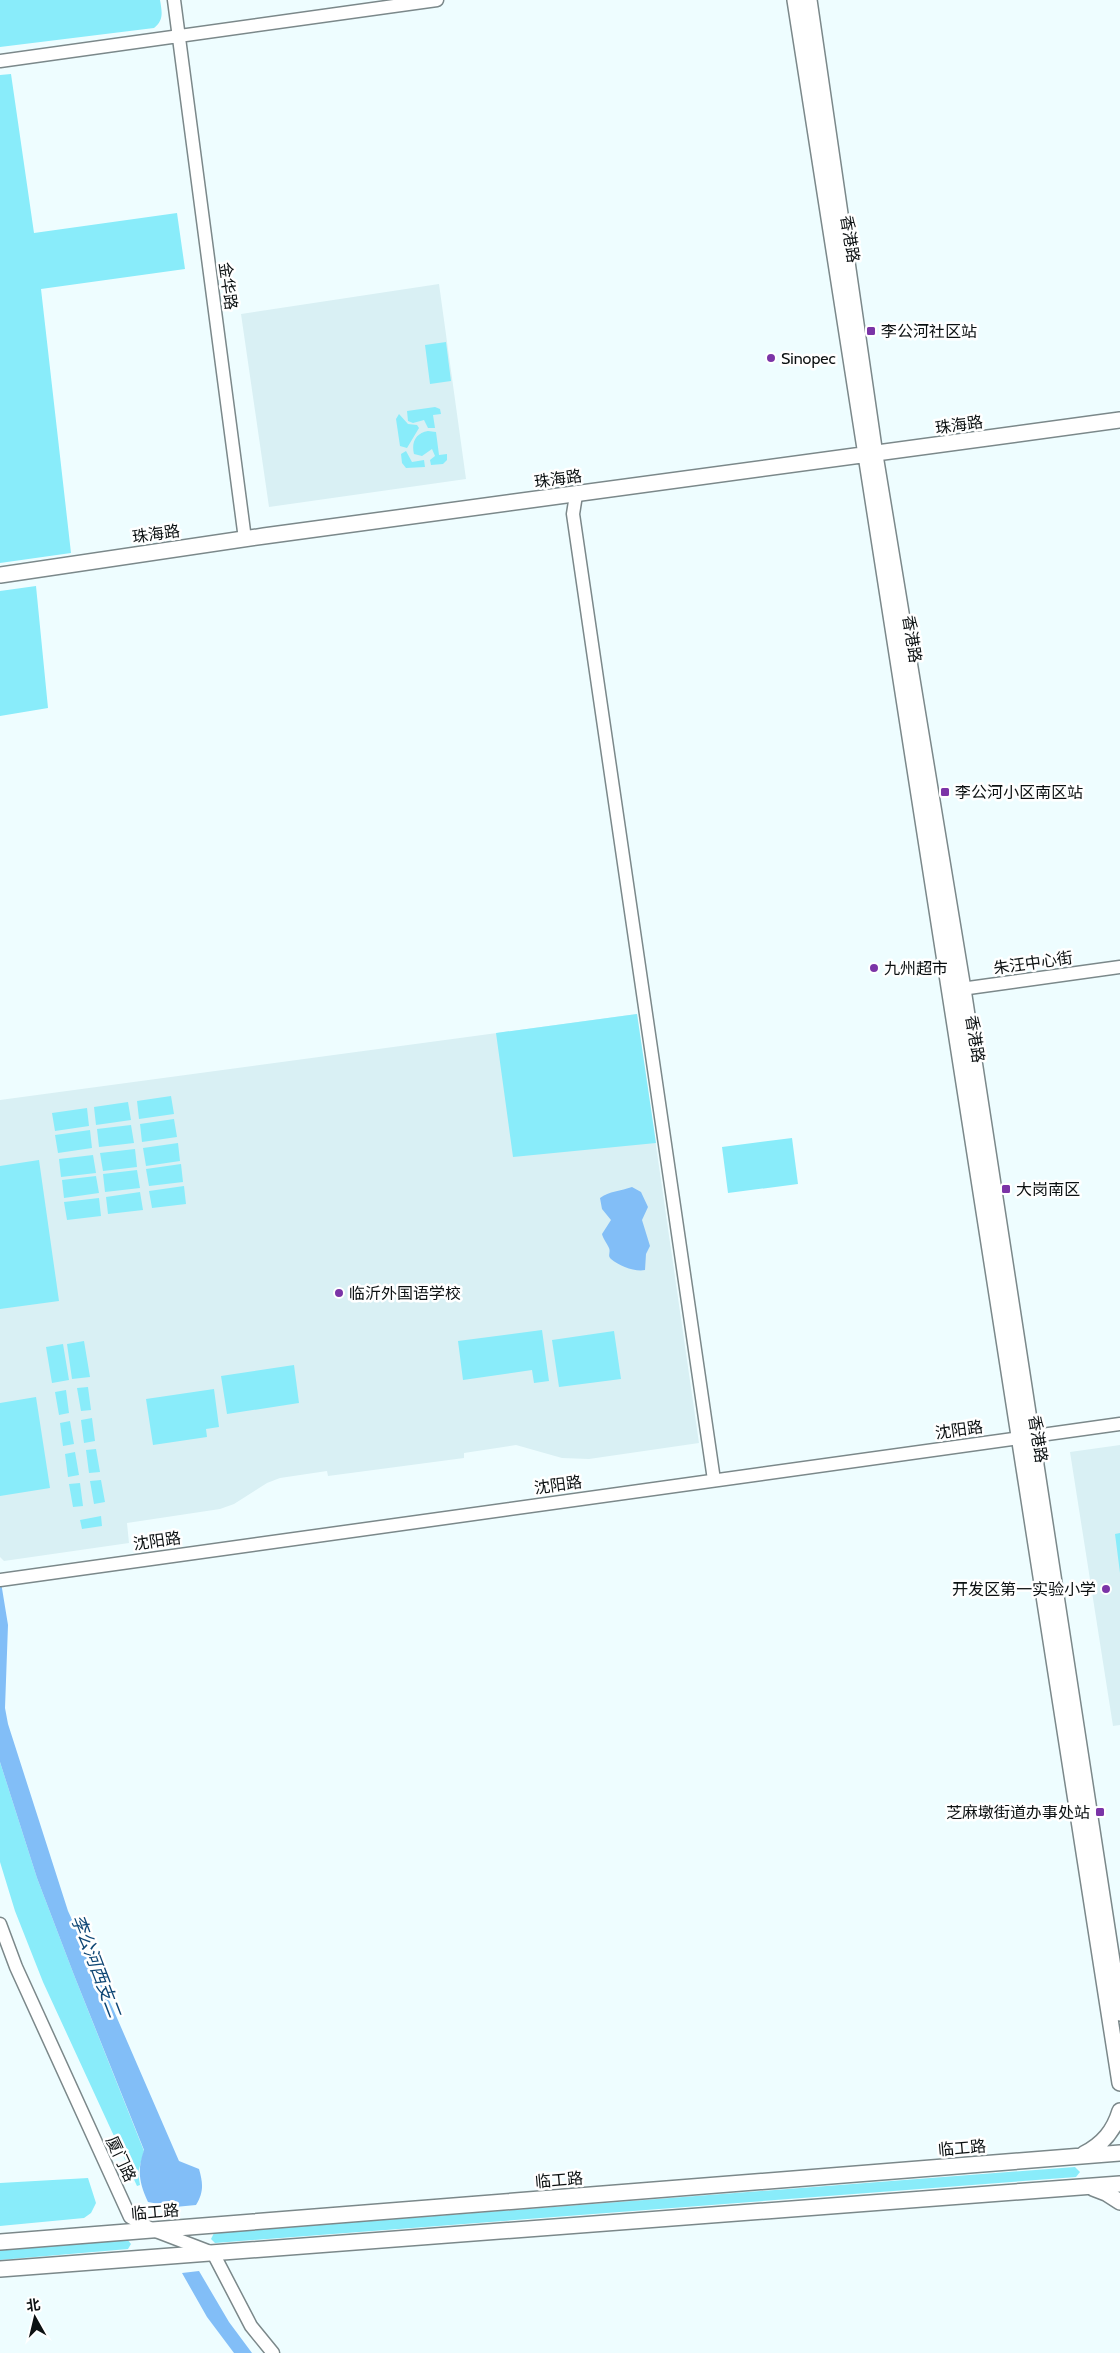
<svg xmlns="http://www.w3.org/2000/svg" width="1120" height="2353" viewBox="0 0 1120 2353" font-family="Cabin,'Noto Sans SC',sans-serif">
<rect width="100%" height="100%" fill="#eefdff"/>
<path fill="#d9f0f4" d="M439,284L466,479L269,507L241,314Z
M637,1014L699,1443L589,1459L562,1458L516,1445L464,1453V1458L328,1476L327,1471L280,1478L267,1483L234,1504L220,1509L127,1523L129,1543L4,1561L0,1557V1100Z
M1120,1445V1725L1113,1726L1070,1452Z"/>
<path fill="#89ecfa" d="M0,0H160C162,12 164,20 154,28L0,47Z
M11,74L34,233L177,213L185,269L41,289L71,553L0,563V75Z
M446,342L451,381L430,384L425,345Z
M435,407L440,409L441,414L433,415L435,428H428L424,420L413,423L408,421L407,411Z
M399,414L408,424L417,425L419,428L407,448L400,446L396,419Z
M428,431L436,432L439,455L447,454V460L443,464L431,465L430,460L435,456L432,449L422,456L414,454C411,442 416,433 428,431Z
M406,451L412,462L424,460L425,467L406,468L402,463L401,454Z
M36,586L48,708L0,716V591Z
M637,1014L656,1143L513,1157L496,1033Z
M171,1096L174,1114L139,1119L137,1101Z
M128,1102L131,1120L96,1125L94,1107Z
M87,1108L89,1126L55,1131L52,1113Z
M174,1119L177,1137L142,1142L140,1124Z
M131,1125L134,1143L99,1147L97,1129Z
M90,1130L92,1148L58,1153L55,1135Z
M792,1138L798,1184L728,1193L722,1147Z
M178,1143L180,1161L146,1166L143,1148Z
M135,1149L137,1167L103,1171L100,1153Z
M93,1155L96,1173L61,1177L59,1159Z
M39,1160L59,1301L0,1309V1166Z
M181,1164L183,1182L149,1186L146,1169Z
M137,1170L140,1188L105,1192L103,1174Z
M96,1176L99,1193L64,1198L62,1180Z
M184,1186L186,1204L152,1208L149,1191Z
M140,1192L143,1210L108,1214L106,1197Z
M99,1198L101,1216L67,1220L64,1202Z
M542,1330L549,1381L534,1383L532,1370L463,1380L458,1341Z
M614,1331L621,1379L559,1387L552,1340Z
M84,1341L90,1377L72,1379L67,1344Z
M63,1344L69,1380L52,1383L46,1347Z
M294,1365L299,1403L227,1414L221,1376Z
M88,1387L91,1410L81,1411L77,1388Z
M214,1389L219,1427L206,1429L207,1437L153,1445L146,1399Z
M66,1390L69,1413L59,1415L55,1392Z
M36,1397L50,1488L0,1496V1403Z
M92,1418L95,1441L84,1443L81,1420Z
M70,1421L74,1444L63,1446L60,1423Z
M96,1449L100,1472L89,1473L86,1450Z
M75,1452L79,1475L68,1477L65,1454Z
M101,1480L105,1502L94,1504L90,1481Z
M80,1483L83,1506L73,1507L69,1484Z
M101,1516L102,1526L82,1529L80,1520Z
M1120,1533V1573L1115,1534Z
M0,1762L37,1878L74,1975L144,2151L138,2173L140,2185L137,2186L43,1982L15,1911L0,1862Z
M1075,2167L1080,2172L1076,2177L215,2243L211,2239L214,2233Z
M88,2178L96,2203L91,2213L84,2218L0,2226V2183Z
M127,2239L131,2244L128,2249L0,2260V2249Z"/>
<path fill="#82bef7" d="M632,1187L641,1192L648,1207L642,1220L650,1246L646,1254L645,1270C635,1272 619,1266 611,1259C607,1255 611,1253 609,1248C607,1243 603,1239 602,1234L611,1220L602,1209L600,1198C609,1191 621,1191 632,1187Z
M0,1576L8,1625L5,1708L8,1724L68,1911L114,2011L179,2161L199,2169C203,2183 204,2192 196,2205L175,2207L148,2202C139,2183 137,2170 144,2150L74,1975L37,1878L0,1762Z
M199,2271L229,2322L252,2353H234L207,2317L182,2273Z"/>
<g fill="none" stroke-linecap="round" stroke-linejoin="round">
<defs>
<path id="minor" d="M174,0L245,539
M0,61L437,0
M576,495L573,514L714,1480
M954,990L1120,967
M0,1580L1120,1424
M0,1924L16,1967L130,2217L153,2230L213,2253L251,2326L273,2353"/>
<path id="major" d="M795,0L1120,2083
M809,0L875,455L963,989L1120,2013
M0,575L264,536L1120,420
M1084,2154C1103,2144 1114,2131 1120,2111
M1093,2188L1106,2193L1120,2202
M0,2242L1120,2153
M0,2269L1120,2184"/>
</defs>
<use href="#minor" stroke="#7b888a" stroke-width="15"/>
<use href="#major" stroke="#7b888a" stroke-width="18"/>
<use href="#minor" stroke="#fff" stroke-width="12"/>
<use href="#major" stroke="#fff" stroke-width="15"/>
</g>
<g fill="#7b34a7" stroke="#fff" stroke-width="2">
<rect x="866" y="326" width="10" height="10" rx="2.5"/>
<circle cx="771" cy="358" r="5"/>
<rect x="940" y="787" width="10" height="10" rx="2.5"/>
<circle cx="874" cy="968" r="5"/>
<rect x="1001" y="1184" width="10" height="10" rx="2.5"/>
<circle cx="339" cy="1293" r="5"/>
<circle cx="1106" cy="1589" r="5"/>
<rect x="1095" y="1807" width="10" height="10" rx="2.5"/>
</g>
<g text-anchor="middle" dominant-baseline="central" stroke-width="5" stroke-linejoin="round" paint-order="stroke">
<g font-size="16" fill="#0c1112" stroke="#fff">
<text transform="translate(850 239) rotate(81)">香港路</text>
<text transform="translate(228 286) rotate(82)">金华路</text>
<text transform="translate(959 425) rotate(-8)">珠海路</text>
<text transform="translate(558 479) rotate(-8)">珠海路</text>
<text transform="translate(156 534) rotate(-8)">珠海路</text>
<text transform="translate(912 639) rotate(81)">香港路</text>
<text transform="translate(1033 963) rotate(-8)">朱汪中心街</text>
<text transform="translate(975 1039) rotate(81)">香港路</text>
<text transform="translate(959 1430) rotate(-8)">沈阳路</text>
<text transform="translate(1038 1439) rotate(81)">香港路</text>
<text transform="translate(558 1485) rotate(-8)">沈阳路</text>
<text transform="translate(157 1541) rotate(-8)">沈阳路</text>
<text transform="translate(962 2148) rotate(-5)">临工路</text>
<text transform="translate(121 2159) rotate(65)">厦门路</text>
<text transform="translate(559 2180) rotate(-5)">临工路</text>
<text transform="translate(155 2212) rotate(-5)">临工路</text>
</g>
<g font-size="16" fill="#0c1112" stroke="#fff" text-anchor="start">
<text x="881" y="331">李公河社区站</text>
<text x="781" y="358">Sinopec</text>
<text x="955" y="792">李公河小区南区站</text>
<text x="884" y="968">九州超市</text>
<text x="1016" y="1189">大岗南区</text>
<text x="349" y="1293">临沂外国语学校</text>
<text x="1096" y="1589" text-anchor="end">开发区第一实验小学</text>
<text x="1090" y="1812" text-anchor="end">芝麻墩街道办事处站</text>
</g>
<g font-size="18" font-style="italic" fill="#0f4775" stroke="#fff">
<text transform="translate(96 1966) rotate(69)">李公河西支二</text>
</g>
</g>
<g transform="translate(35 2318) rotate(352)" stroke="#ffffff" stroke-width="4" paint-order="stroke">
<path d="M0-4L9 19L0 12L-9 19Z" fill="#0c1112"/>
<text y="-8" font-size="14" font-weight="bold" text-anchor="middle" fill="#0c1112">北</text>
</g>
</svg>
